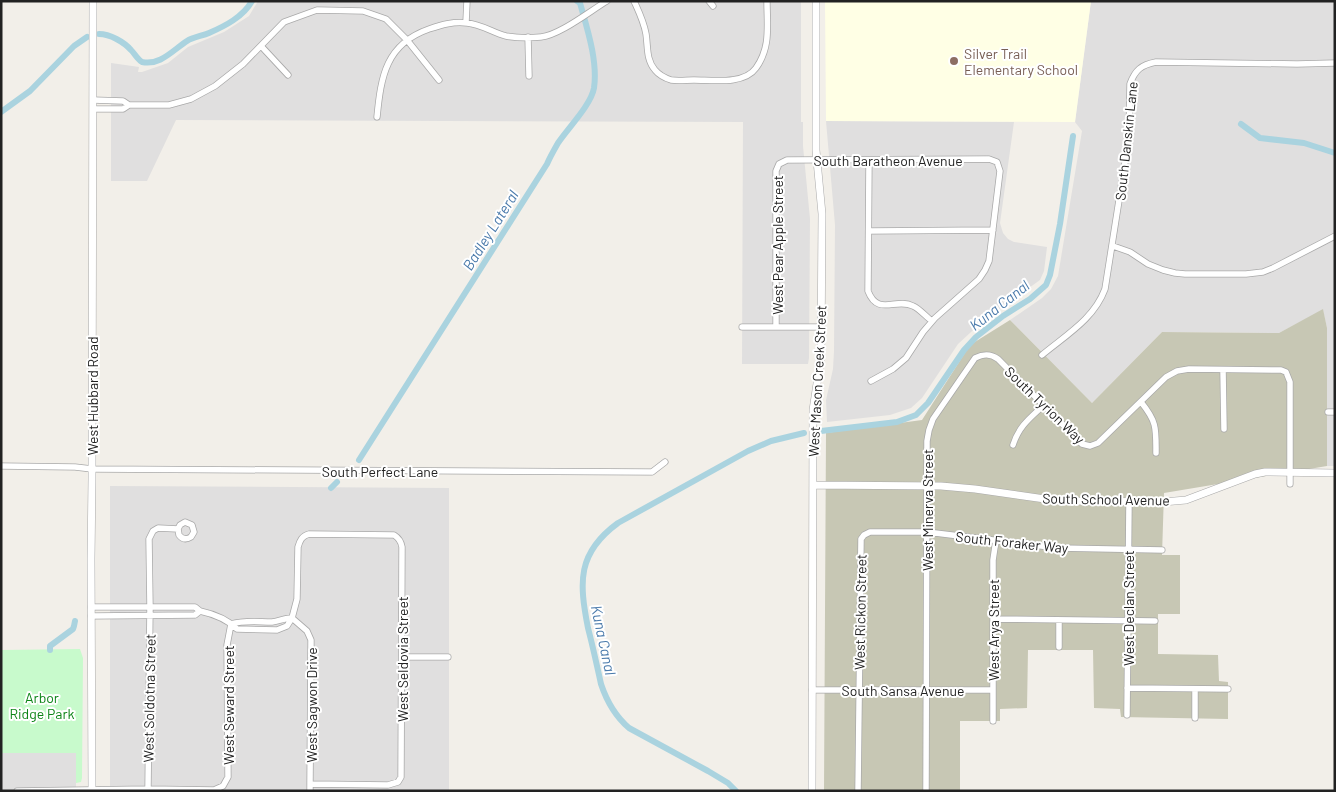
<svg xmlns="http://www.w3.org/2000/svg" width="1336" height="792" viewBox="0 0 1336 792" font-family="Barlow,sans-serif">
<rect width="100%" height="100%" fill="#f2efe9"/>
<path fill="#e0dfdf" d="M258,1H801V122H803V146L810,219L809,358L808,364H742L743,122L176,120L147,181H111V63L139,67L138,72H142L168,63L188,47L224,32L249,16Z
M1091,1H1335V466H1327V328L1323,310L1279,333L1162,332L1092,403L1010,320L1042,298L1051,289L1058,276L1082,131L1075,122Z
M826,121L1014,122L1000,223L1003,233L1008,239L1014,242L1047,247L1044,271L1040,280L983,321L958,344L922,398L911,408L890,415L827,422L826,400L833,369L834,351L835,225Z
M110,486L449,488V791H110Z
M1,753H76V791H1Z"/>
<path fill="#ffffe5" d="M825,1H1091L1075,122L826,121Z"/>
<path fill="#c7c7b4" d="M1323,309L1327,328V466L1164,493L1162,555H1180V614H1158V654L1218,655L1219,681L1228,682V719L1121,717L1120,709L1094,708L1093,650H1028L1027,708L1000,709V721H960V791H824L826,433L922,420L970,345L1010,320L1092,403L1162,332L1279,333Z"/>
<path fill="#c8facc" d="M80,649L83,658L82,778L81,782L76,783V753H1V650Z"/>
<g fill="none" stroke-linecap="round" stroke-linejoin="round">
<path stroke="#aad3df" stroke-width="6" d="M99,34C110,34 124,42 131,50C135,54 137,59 142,62C160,66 173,50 187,41C193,37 202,36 209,33C225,26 243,17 252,1
M1,112L30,91L74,46L87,37
M1241,124L1260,138L1304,143L1335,153
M821,431L897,422L916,415L928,403L964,350L976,337L1003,316L1030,299L1046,285L1050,275L1060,224L1073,136
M359,460L547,164C550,157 554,150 558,143C568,128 591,105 594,88C598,61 587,28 580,3L577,1
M349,475L351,473
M331,488L337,482
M50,650V646L73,629L74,626L75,621
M736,791L728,783L708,771L629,728C615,716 607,702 601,684C597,666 593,647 588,628C579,582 577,553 618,523L748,451L771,441L804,433"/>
<defs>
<path id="minor" d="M634,1C639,12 644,22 646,34C648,46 646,60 655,70C659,75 665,78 671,80C678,81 687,80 694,80C712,80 744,85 756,68C771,47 767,26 767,1
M709,1L713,6
M466,22L467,1
M528,37L529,76
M261,46L288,75
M93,100L123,101L129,105L123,109H93
M129,105H169L191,99L215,86L243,64L284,22L317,10L363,11L386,19L407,40L439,80
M377,117C381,76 386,44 429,29C441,25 454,21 467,23C481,24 493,33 506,36C517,38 530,38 541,37C560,35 590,11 607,1
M869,160L868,291C878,317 896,297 913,306C920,309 926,317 932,321
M869,231L993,230
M1113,246L1130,252L1148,264L1163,270L1175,273L1185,274H1246L1263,272L1273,268L1335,236
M742,327H821
M776,327V171L779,164L787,160L989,159L997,162L1000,171L989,261L985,270L979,279L935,318L923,332L906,358L893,369L871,381
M1042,355C1066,335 1094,319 1105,289L1129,137L1130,84C1135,70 1141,65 1156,62L1297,64L1335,63
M1223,370L1224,429
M1141,402C1157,422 1156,428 1156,453
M1328,412H1335
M1013,445C1019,426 1030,418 1044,405
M1,466L75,467L92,469L652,472L665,462
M91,607H195L200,611L195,615L91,616
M200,611C214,614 227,619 237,629L277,630L287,626L292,618C285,618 279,621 272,622C258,622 245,620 231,624
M993,619L1155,621
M1059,620V647
M402,657H448
M1127,688L1228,689
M812,690H993
M1127,715L1129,502
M1195,718V689
M993,721V560L996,540
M310,784L388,785L398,782L401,777L402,547C401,541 399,538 394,535L309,534C302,536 300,540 298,547L297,599L292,618L307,631L311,640L310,784V791
M148,789L150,607L149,539L153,531L158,528L178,529L180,525L185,522L192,525L194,532L191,537C186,540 182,539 179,535L178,529
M17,791L148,789L214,790L223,786L228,777L227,645L231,624
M858,791L861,539L864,535L870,532H927L1058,548L1162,550
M926,791L927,441L929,430L933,419L975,358C983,354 990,353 998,359L1082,444L1090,446L1098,443L1166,377L1177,371L1189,369L1281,370L1286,372L1290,382V484"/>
<path id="tertiary" d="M813,485L941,486L975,489L1045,499L1073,501L1163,502L1186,500L1255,474L1265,472L1335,473
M92,791L91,559L92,479L93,1
M812,791L813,410L821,357L822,214L816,150V1"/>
</defs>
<use href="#minor" stroke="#a9a9a9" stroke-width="7"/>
<use href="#tertiary" stroke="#a9a9a9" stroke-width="8"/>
<use href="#minor" stroke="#fff" stroke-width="5.5"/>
<use href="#tertiary" stroke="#fff" stroke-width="7"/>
</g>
<circle fill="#8d6e63" stroke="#fff" stroke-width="2" cx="954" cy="61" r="5"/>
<g text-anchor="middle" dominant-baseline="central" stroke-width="4" stroke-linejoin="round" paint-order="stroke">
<g font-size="14" fill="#785e54" stroke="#fff" text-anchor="start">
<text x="964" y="53">Silver Trail<tspan x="964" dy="16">Elementary School</tspan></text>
</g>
<g font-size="14" fill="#222" stroke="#fff">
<text transform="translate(1126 141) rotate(-84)">South Danskin Lane</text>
<text x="888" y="160">South Baratheon Avenue</text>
<text transform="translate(777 245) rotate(-90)">West Pear Apple Street</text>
<text transform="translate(817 381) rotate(-87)">West Mason Creek Street</text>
<text transform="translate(92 396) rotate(-90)">West Hubbard Road</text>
<text transform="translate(1045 405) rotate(44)">South Tyrion Way</text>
<text x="380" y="471">South Perfect Lane</text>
<text transform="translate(1106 499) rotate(1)">South School Avenue</text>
<text transform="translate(927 510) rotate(-90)">West Minerva Street</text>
<text transform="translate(1012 542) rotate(6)">South Foraker Way</text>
<text transform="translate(1128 608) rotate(-90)">West Declan Street</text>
<text transform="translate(860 612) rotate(-89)">West Rickon Street</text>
<text transform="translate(993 630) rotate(-90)">West Arya Street</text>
<text transform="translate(402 659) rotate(-90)">West Seldovia Street</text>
<text x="903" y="690">South Sansa Avenue</text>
<text transform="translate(149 698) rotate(-89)">West Soldotna Street</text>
<text transform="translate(228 705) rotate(-90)">West Seward Street</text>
<text transform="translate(311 705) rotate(-90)">West Sagwon Drive</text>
</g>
<g font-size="14" fill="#0c8416" stroke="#fff">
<text x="42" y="697">Arbor<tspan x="42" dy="16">Ridge Park</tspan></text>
</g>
<g font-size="15" font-style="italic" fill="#4a7aab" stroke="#fff">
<text transform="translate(490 230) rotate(-58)">Badley Lateral</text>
<text transform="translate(999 305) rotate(-38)">Kuna Canal</text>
<text transform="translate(604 640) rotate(78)">Kuna Canal</text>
</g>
</g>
<rect width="1336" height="792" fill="none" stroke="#222222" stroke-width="5"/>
</svg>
